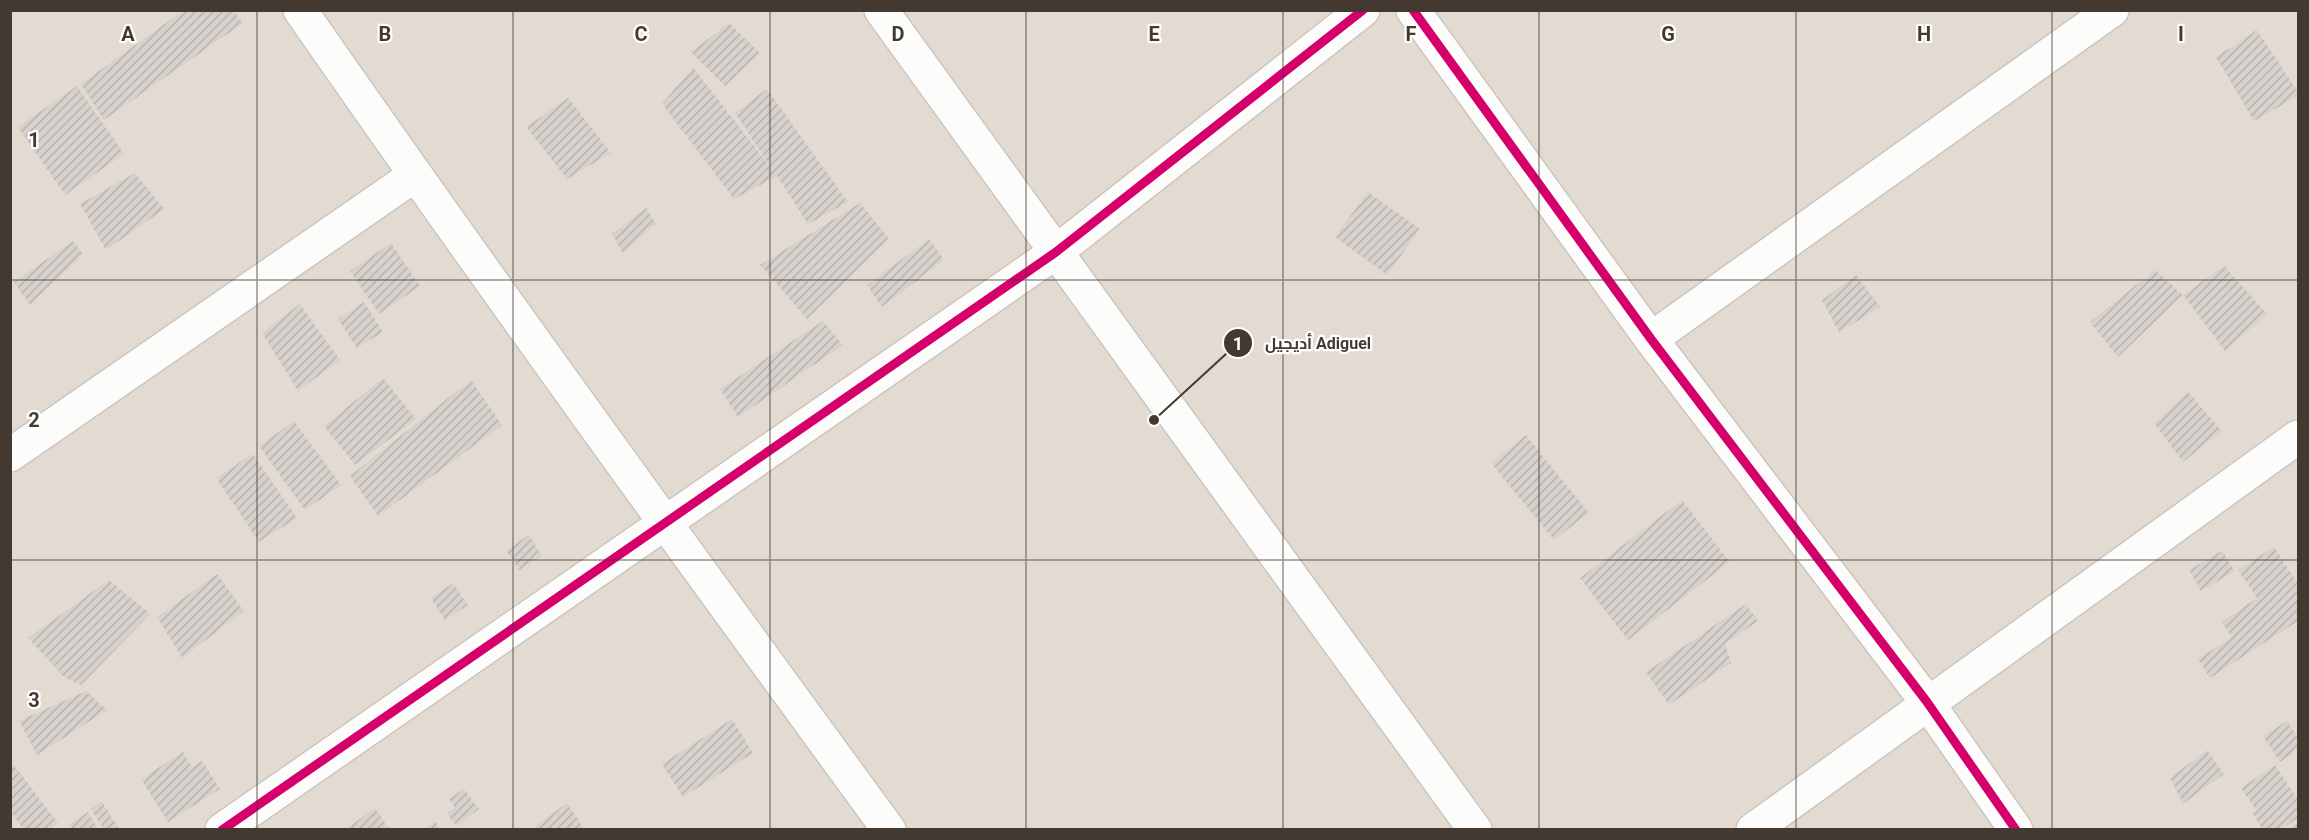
<svg xmlns="http://www.w3.org/2000/svg" width="2309" height="840" viewBox="0 0 2309 840" font-family="Roboto,Cairo,sans-serif">
<defs>
<pattern id="building-hatch" width="6" height="6" patternUnits="userSpaceOnUse" patternTransform="scale(1.5)"><rect width="6" height="6" fill="#d6d1cc"/><path d="M-1 1l2-2M0 6l6-6M5 7l2-2" fill="none" stroke="#b9b4b0"/></pattern>
</defs>
<rect width="100%" height="100%" fill="#eeeae5"/>
<path fill="#e3dbd1" d="M11,11H2298V829H11Z"/>
<path fill="url(#building-hatch)" d="M184,10H233L243,23L104,120L81,84Z
M729,23L760,53L725,86L691,52Z
M2257,30L2298,92V96L2254,121L2216,57Z
M693,67L774,172L735,113L767,89L848,202L808,224L777,176L734,199L662,104Z
M77,86L124,154L65,195L18,127Z
M568,98L611,153L567,179L526,127Z
M135,173L164,209L106,250L80,204Z
M1368,192L1420,229L1387,275L1335,237Z
M860,203L889,239L807,319L760,265Z
M646,208L656,224L623,253L612,234Z
M929,239L944,260L882,307L867,285Z
M73,241L83,254L30,305L14,282Z
M391,243L420,286L379,314L350,271Z
M2224,266L2267,314L2225,351L2183,295Z
M2155,270L2183,295L2118,357L2090,322Z
M1856,275L1880,307L1839,332L1822,300Z
M364,302L383,332L357,348L338,319Z
M300,304L340,360L298,391L262,333Z
M823,321L843,345L738,417L720,389Z
M383,378L416,419L355,465L324,426Z
M471,380L502,425L378,516L350,476Z
M2188,392L2222,431L2183,462L2154,423Z
M294,421L341,485L305,510L259,446Z
M1526,435L1589,513L1554,540L1491,463Z
M253,454L297,518L259,542L216,478Z
M1682,500L1730,562L1628,640L1580,578Z
M529,535L542,556L519,570L506,550Z
M2274,547L2298,584V621L2210,678L2198,659L2232,637L2222,622L2257,598L2238,570Z
M2222,551L2235,571L2201,591L2189,570Z
M217,574L244,611L182,658L157,617Z
M109,580L150,614L81,685L64,677L28,638Z
M453,583L468,605L445,620L431,598Z
M1746,604L1758,621L1725,644L1731,663L1669,705L1646,672Z
M86,691L107,710L37,755L19,721Z
M732,719L753,753L683,797L662,764Z
M2287,721L2298,738V749L2280,762L2263,736Z
M2207,750L2224,774L2183,804L2170,778Z
M183,752L192,767L202,761L220,789L168,822L141,779Z
M13,764L58,823L49,830H24L10,811V766Z
M2275,765L2298,800V818L2281,830H2263L2252,813L2256,810L2241,788Z
M464,789L479,809L456,826L447,813L455,808L449,799Z
M102,802L119,828L117,830H104L91,809Z
M567,803L585,830H530Z
M375,808L390,830H345Z
M88,812L99,830H72L68,825Z
M435,821L441,830H424Z
M2298,822V830H2286Z"/>
<g fill="none" stroke-linecap="round" stroke-linejoin="round">
<defs>
<path id="street" d="M300,10C492,286 690,558 889,830
M881,10L1475,830
M1413,10L1651,339L1927,702L2016,830
M1651,339L2112,10
M10,455L415,175
M222,830L1056,252L1363,10
M1753,830L2298,437"/>
</defs>
<use href="#street" stroke="#cac6c1" stroke-width="36"/>
<use href="#street" stroke="#fcfcfb" stroke-width="33"/>
<defs>
<path id="cycleway" d="M1413,10L1651,339L1927,702L2016,830
M222,830L1056,252L1363,10"/>
</defs>
<use href="#cycleway" stroke="#fff" stroke-width="13"/>
<use href="#cycleway" stroke="#d6006c" stroke-width="9"/>
</g>
<path fill="none" stroke="#443931" stroke-width="1.5" stroke-opacity="0.55" d="M257,10V830M513,10V830M770,10V830M1026,10V830M1283,10V830M1539,10V830M1796,10V830M2052,10V830M10,280H2298M10,560H2298"/>
<g font-size="20" text-anchor="middle" font-weight="bold" fill="#443931" stroke="#fff" stroke-width="4.5" stroke-linejoin="round" paint-order="stroke">
<text x="128" y="41">A</text>
<text x="385" y="41">B</text>
<text x="641" y="41">C</text>
<text x="898" y="41">D</text>
<text x="1154" y="41">E</text>
<text x="1411" y="41">F</text>
<text x="1668" y="41">G</text>
<text x="1924" y="41">H</text>
<text x="2181" y="41">I</text>
<text x="34" y="147">1</text>
<text x="34" y="427">2</text>
<text x="34" y="707">3</text>
</g>
<path fill="none" stroke="#443931" stroke-width="2" d="M1154 420L1238 343"/>
<g fill="#443931" stroke="#fff" stroke-width="2">
<circle cx="1154" cy="420" r="6"/>
<circle cx="1238" cy="343" r="15"/>
</g>
<g font-size="18" text-anchor="middle" font-weight="bold" fill="#fff">
<text x="1238" y="350">1</text>
</g>
<g font-size="16" text-anchor="middle" font-weight="bold" fill="#443931" stroke="#fff" stroke-width="4.5" stroke-linejoin="round" paint-order="stroke">
<text x="1318" y="349">أديجيل Adiguel</text>
</g>
<rect width="2309" height="840" fill="none" stroke="#443931" stroke-width="24"/>
</svg>
